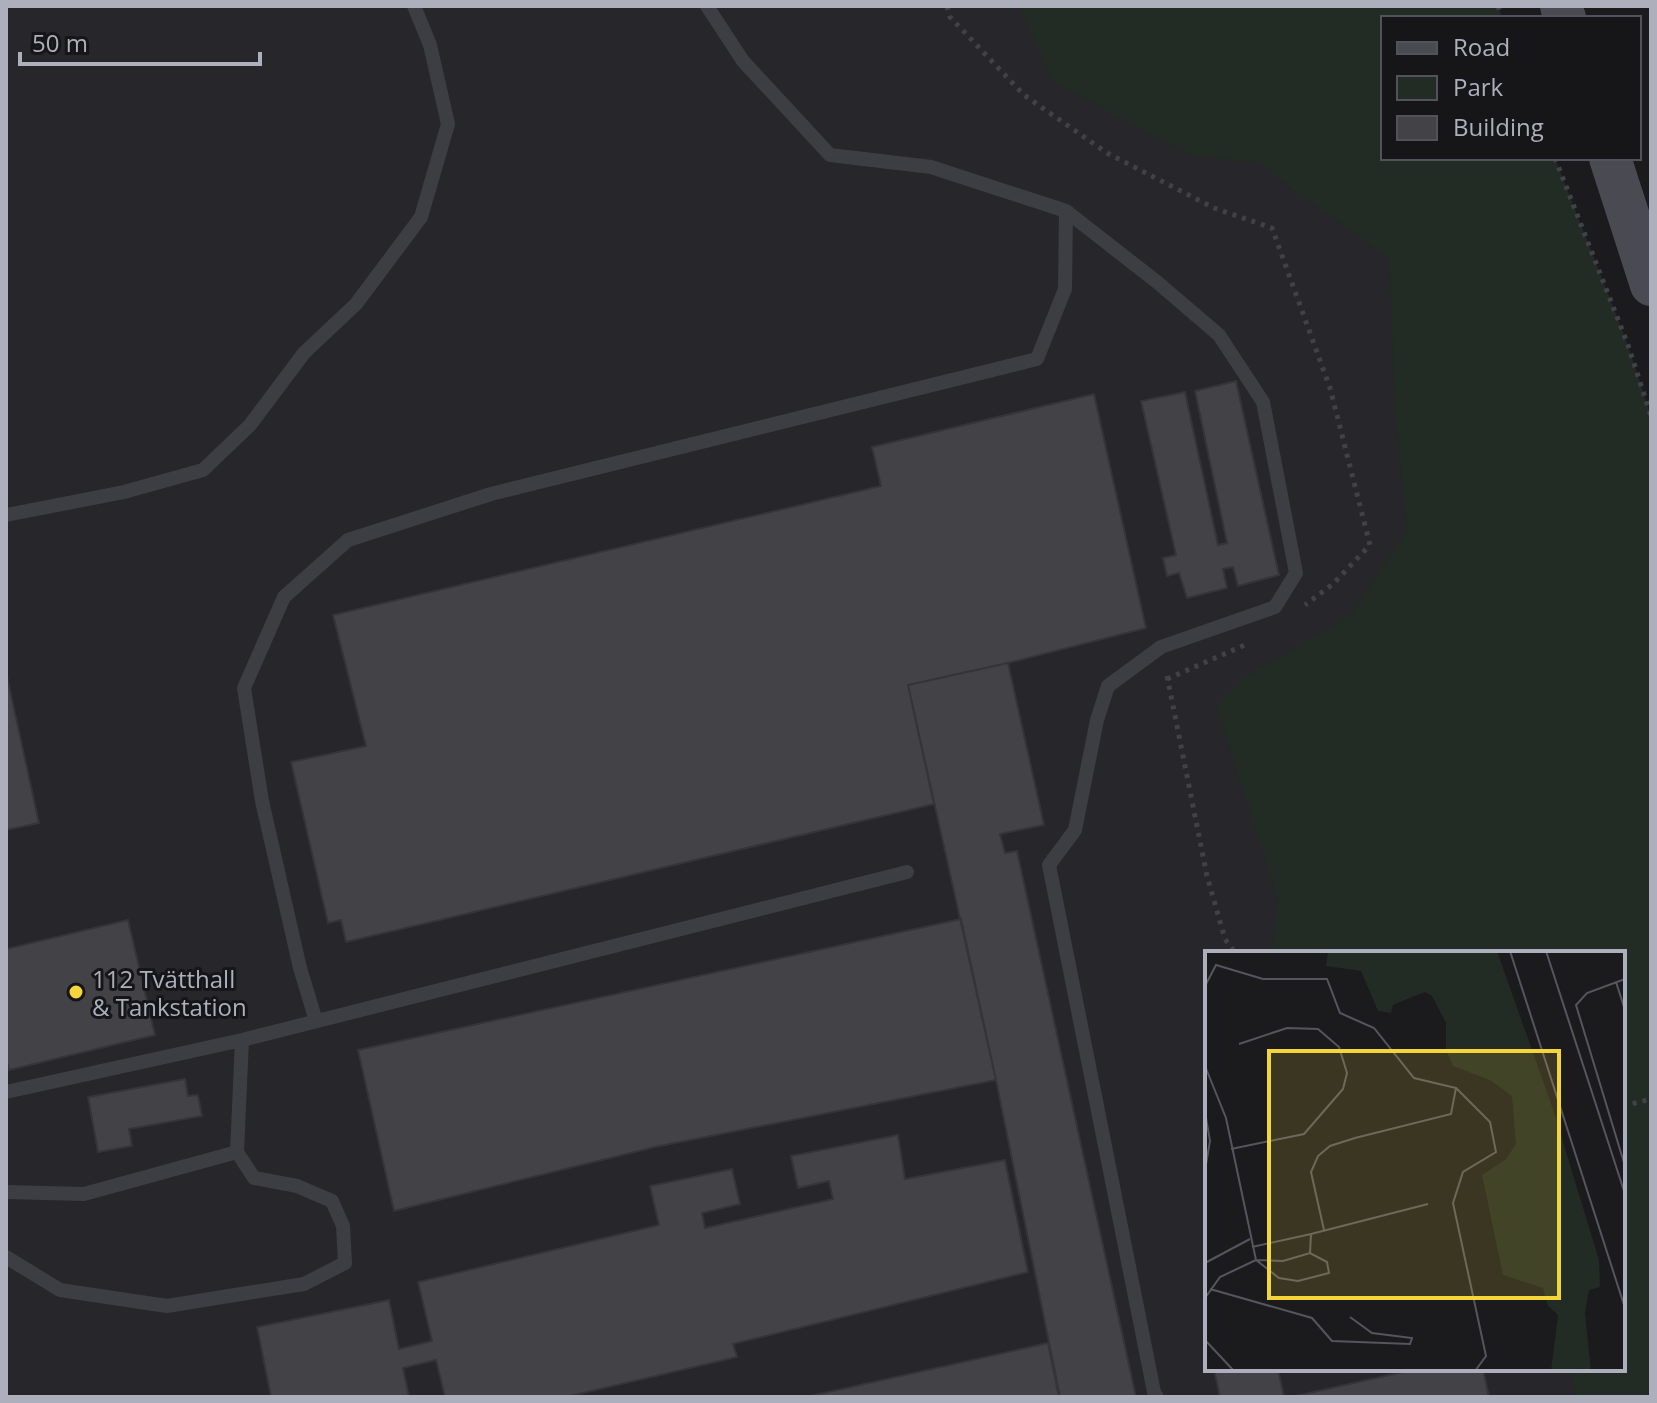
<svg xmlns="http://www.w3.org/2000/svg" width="1657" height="1403" viewBox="0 0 1657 1403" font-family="'Open Sans',sans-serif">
<rect width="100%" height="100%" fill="#1b1a1d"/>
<path fill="#27262a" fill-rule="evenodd" d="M6,6H1104L1380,164L1651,916V1397H6ZM1207,953H1623V1369H1207Z"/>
<path fill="#222b24" d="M1019,6H1498L1502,18H1383V158H1555L1628,345L1651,416V1397H1576L1570,1369H1623V953H1272L1278,899L1216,706L1245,677L1351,615L1407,530L1395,410L1389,258L1293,190L1261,163L1190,155L1052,81Z"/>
<path fill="#424247" stroke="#353439" stroke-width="2" d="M1236,381L1279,575L1238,586L1233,567L1223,569L1227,588L1187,598L1179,573L1167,576L1163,558L1176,555L1141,401L1185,392L1218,545L1227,543L1195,391Z
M1094,394L1146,628L1008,663L908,685L934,804L346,942L341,920L328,923L291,762L366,746L333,615L881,486L872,447Z
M1008,663L1044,825L1000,834L1005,853L1017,851L1136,1397H1060L996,1080L908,685Z
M6,672L39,823L6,830Z
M961,919L996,1080L655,1147L394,1211L358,1050Z
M128,920L155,1035L9,1070L6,1058V949Z
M185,1079L188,1096L198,1095L202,1116L129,1129L132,1146L98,1152L88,1097Z
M898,1135L905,1179L1005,1160L1028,1272L733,1344L737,1357L566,1397H445L436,1360L403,1368L409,1397H271L257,1327L389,1300L399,1349L432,1341L418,1282L659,1225L650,1186L732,1169L740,1204L702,1213L705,1228L833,1199L829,1181L798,1188L791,1156Z
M1048,1343L1059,1397H806Z
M1214,1369H1278L1284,1397H1220Z
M1416,1369H1483L1489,1397H1291Z"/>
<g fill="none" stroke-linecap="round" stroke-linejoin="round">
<path stroke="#414249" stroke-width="5" stroke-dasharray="4 6" stroke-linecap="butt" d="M947,6L950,17L1024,95L1107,153L1214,208L1272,228L1330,388L1370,545L1333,584L1305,605
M1498,6L1502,18
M1555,158L1628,345L1651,416
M1167,676L1207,876L1225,939L1235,953
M1167,679L1247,644
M1623,1106L1651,1099"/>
<path stroke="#3d3d44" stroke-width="14" d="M1066,211L1157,282L1219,335L1263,402L1296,573L1275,607L1161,647L1108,686L1097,720L1075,830L1049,865L1154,1392L1157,1397
M6,515L124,492L203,470L250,425L304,353L356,304L421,217L448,124L430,45L414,6
M316,1021L300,968L262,801L244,688L284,597L348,540L491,494L1037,359L1065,289L1066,211L931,167L830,155L743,61L707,6
M242,1040L907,872
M6,1092L242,1040L237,1152L254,1178L297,1186L332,1201L343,1226L345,1263L304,1284L167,1306L60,1290L6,1257
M6,1192L84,1194L237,1152"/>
<path stroke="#494a52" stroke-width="42" d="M1561,6L1565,18
M1610,158L1651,285"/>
</g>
<circle fill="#f5d63a" stroke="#161518" stroke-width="3" cx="76" cy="992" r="8"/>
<g text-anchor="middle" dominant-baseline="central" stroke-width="6" stroke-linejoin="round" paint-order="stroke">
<g font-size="24" fill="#adafbc" stroke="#161518" text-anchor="start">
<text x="92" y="978">112 Tvätthall<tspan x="92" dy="28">&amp; Tankstation</tspan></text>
</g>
</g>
<g transform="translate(1205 951)">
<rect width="420" height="420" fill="#1b1a1d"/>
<path d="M123,0H292L349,161L394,309L395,336L384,339L380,362L386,420H346L353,364L343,355L338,337L298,324L277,224L301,208L311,193L307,145L285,129L248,115L241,99V72L227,45L220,41L202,48L188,54L186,62L173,60L156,20L121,15Z" fill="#222b24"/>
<path fill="none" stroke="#55565d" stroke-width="2" d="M305,0L420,357M341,0L420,243M420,28L382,42L371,54L420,215M411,31L420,59M0,35L11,14L58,28H122L135,62L169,77L209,127L251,137L246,163L150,187L125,195L113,205L106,221L119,279M0,115L21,167L51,309L78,310L105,302L122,311L124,322L93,330L74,327L51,309L15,326L0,347M251,137L285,171L291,201L258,221L248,252L281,405L270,420M0,161L5,190L0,219M26,198L99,183L138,138L142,122L134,96L113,78L82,77L34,93M106,283L223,253M47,296L106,283L105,302M0,312L45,288M5,338L107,367L127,390L205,393L207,387L167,382L145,366M0,389L29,420"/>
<path fill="#f5d63a" fill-opacity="0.15" stroke="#f5d63a" stroke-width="4" d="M64,100H354V347H64Z"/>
<rect width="420" height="420" fill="none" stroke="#adafbc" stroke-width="4"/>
</g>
<rect width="1657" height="1403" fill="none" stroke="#adafbc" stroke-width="16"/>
<rect x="1381" y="16" width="260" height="144" fill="#161518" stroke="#52535a" stroke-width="2"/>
<rect x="1397" y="42" width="40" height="12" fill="#494a52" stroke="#52535a" stroke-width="2"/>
<text x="1453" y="56" font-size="24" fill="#adafbc">Road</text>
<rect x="1397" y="76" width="40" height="24" fill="#222b24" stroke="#52535a" stroke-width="2"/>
<text x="1453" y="96" font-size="24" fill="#adafbc">Park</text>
<rect x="1397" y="116" width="40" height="24" fill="#424247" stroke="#52535a" stroke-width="2"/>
<text x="1453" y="136" font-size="24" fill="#adafbc">Building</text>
<path d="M20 52v12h240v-12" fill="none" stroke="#adafbc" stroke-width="4"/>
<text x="32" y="52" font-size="24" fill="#adafbc" stroke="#161518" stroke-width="6" paint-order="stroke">50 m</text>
</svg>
